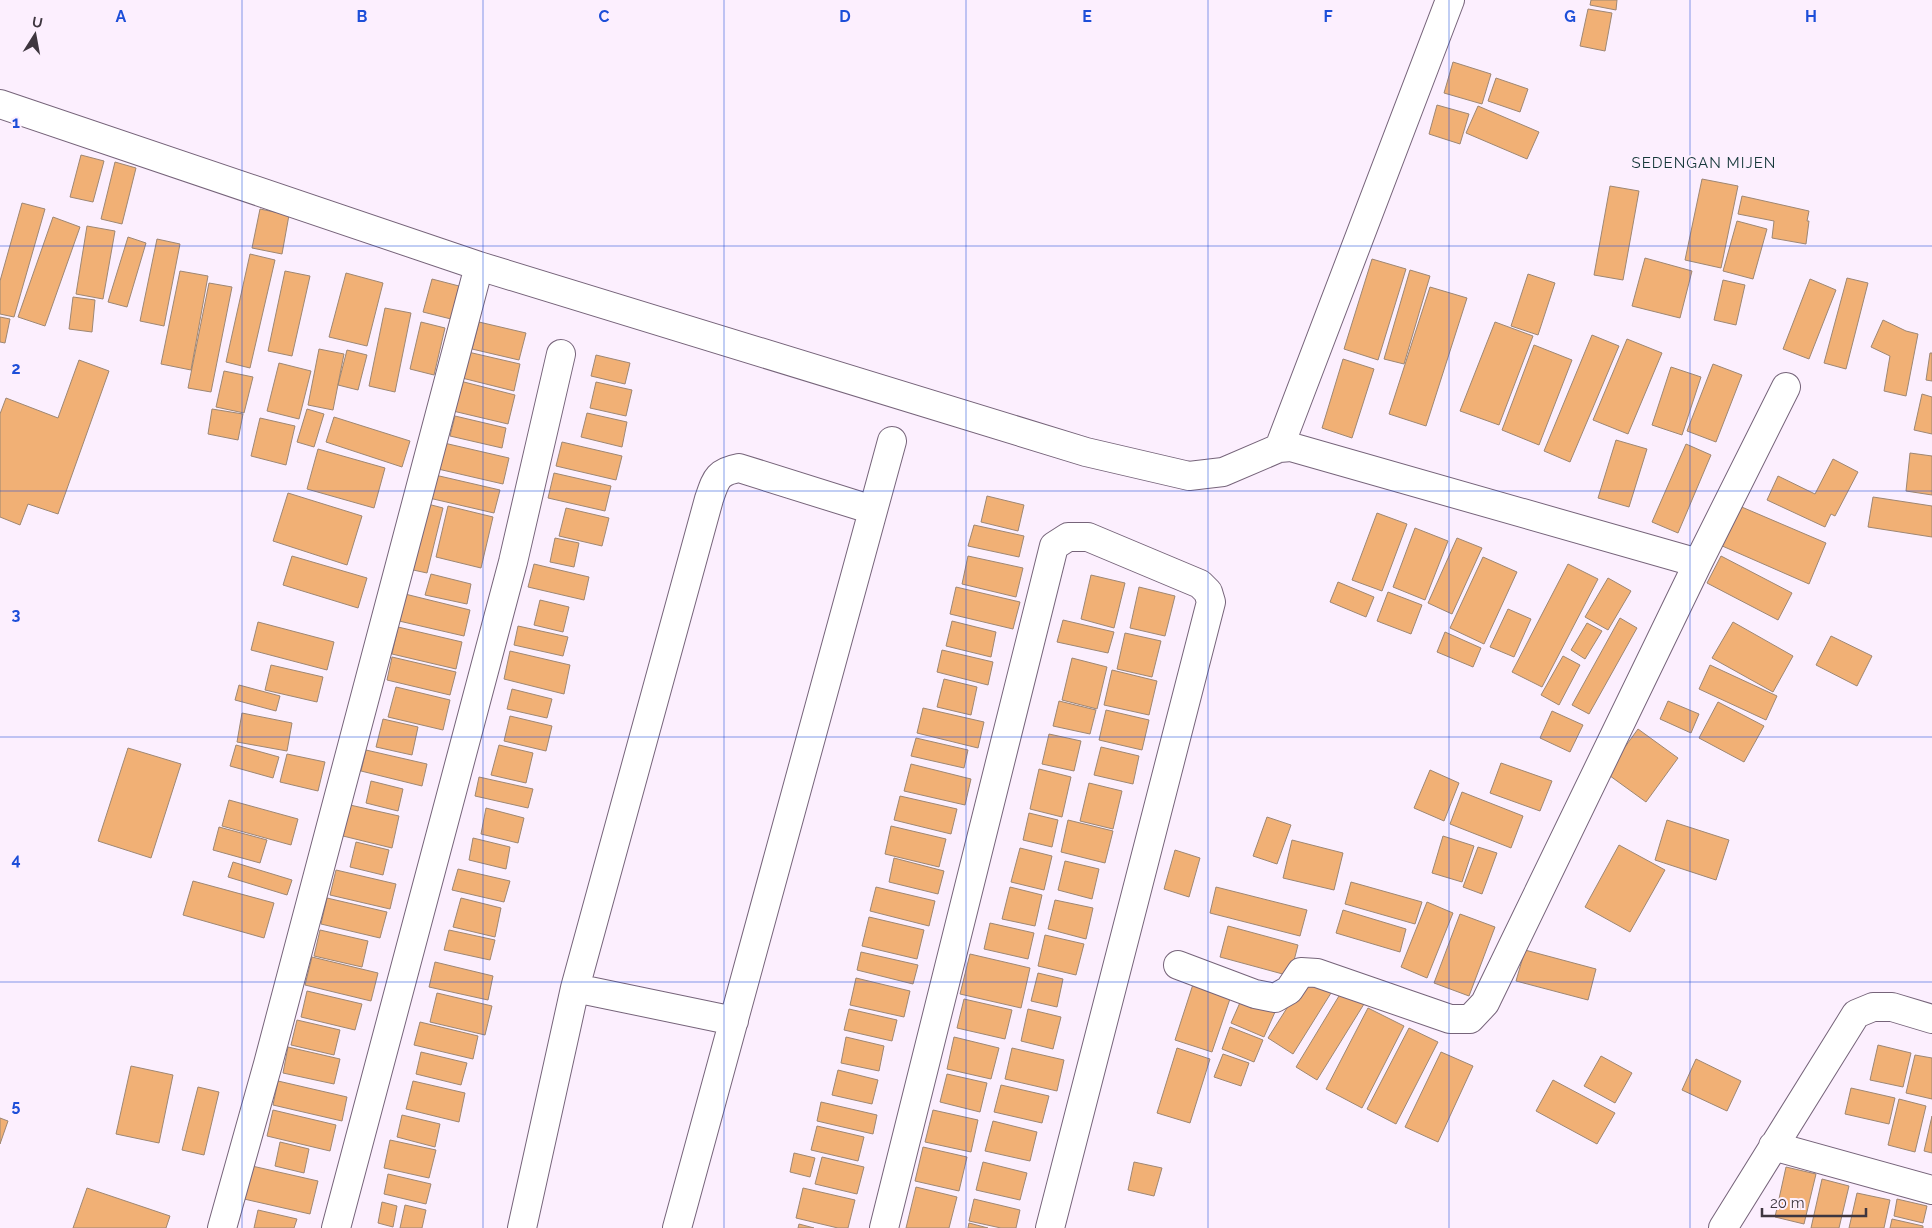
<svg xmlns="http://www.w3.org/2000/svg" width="1932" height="1228" viewBox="0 0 1932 1228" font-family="Raleway,sans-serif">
<rect width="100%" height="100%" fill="#fceffe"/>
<path fill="#f1b075" stroke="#9e8773" d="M1591,0H1617L1616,10L1590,5Z
M1588,9L1612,13L1605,51L1580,46Z
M1453,62L1491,74L1482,104L1444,93Z
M1496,78L1528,89L1520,112L1488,101Z
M1437,105L1469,114L1460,144L1429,134Z
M1478,106L1539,132L1527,159L1466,133Z
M81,155L104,161L93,202L70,197Z
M115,162L136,168L122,224L101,219Z
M1702,179L1738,186L1721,268L1685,260Z
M1610,186L1639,191L1623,280L1594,275Z
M1742,196L1809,211L1807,221H1809L1806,244L1772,238L1774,221L1738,214Z
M22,203L45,209L14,317L0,314V281Z
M260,209L289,215L282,254L252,248Z
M53,217L80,227L45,326L18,317Z
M1737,221L1767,229L1753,279L1723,271Z
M87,226L115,231L103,299L76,294Z
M128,237L146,243L127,307L108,302Z
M157,239L180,244L164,326L140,321Z
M250,254L275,260L250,368L226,362Z
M1645,258L1692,271L1680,318L1632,306Z
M1372,259L1406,269L1378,360L1344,349Z
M1410,270L1430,276L1404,364L1384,359Z
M180,271L208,276L191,370L161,364Z
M285,271L310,276L292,356L268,351Z
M346,273L383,283L367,346L329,337Z
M1528,274L1555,283L1538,335L1511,326Z
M1847,278L1868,283L1846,369L1824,363Z
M432,279L459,286L451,319L423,312Z
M1810,279L1836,290L1809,359L1783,349Z
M1723,280L1745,285L1736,325L1714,320Z
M209,283L232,287L211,392L188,388Z
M1430,287L1467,298L1426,426L1389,414Z
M73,297L95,300L92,332L69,329Z
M385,308L411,313L395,392L369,386Z
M0,317L10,319L5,343L0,342Z
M1883,320L1906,331L1918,334L1906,396L1884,391L1890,356L1871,347Z
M421,322L445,328L434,375L410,369Z
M479,322L526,333L519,360L472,349Z
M1495,322L1533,336L1499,425L1460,411Z
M1592,335L1619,346L1570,462L1544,451Z
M1627,339L1662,353L1628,434L1593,420Z
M1534,345L1572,360L1539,445L1502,430Z
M319,349L344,354L333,410L308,405Z
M347,350L367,355L358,390L338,385Z
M468,352L520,364L514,391L462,378Z
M1930,353H1932V381L1926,380Z
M596,355L630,363L625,384L591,376Z
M1343,359L1374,369L1352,438L1322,428Z
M79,360L109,371L58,514L28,504L20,525L0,517V414L6,398L58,418Z
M279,363L311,371L299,419L267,411Z
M1713,364L1742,375L1716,442L1687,431Z
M1671,367L1701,377L1682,435L1652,425Z
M224,371L253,377L244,413L216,407Z
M460,381L515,395L508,424L453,411Z
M596,382L632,390L626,416L590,408Z
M1922,394L1932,397V434L1914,430Z
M212,409L243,414L238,440L208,434Z
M307,409L324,414L314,447L297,442Z
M587,413L627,422L622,447L581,437Z
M455,416L506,428L502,448L450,436Z
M334,417L410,441L402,467L326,442Z
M260,418L295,426L286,465L251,456Z
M1616,440L1647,449L1629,507L1598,498Z
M562,442L622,456L616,480L556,466Z
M444,443L509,458L503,484L438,469Z
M1686,444L1711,455L1678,533L1652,522Z
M318,449L385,468L374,508L307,489Z
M1910,453L1932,456V495L1906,491Z
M1833,459L1858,472L1835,516L1831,514L1825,527L1767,500L1778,476L1815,494Z
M554,473L611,486L605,511L548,498Z
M435,475L500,490L494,513L429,498Z
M288,493L362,516L347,565L273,541Z
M987,496L1024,505L1018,531L981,522Z
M1873,497L1932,506V537L1868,527Z
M420,502L443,508L427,573L404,568Z
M1737,505L1826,543L1809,584L1720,545Z
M448,506L493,517L481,568L436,557Z
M566,508L609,518L602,546L559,536Z
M1377,513L1407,524L1382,591L1352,580Z
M974,525L1024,536L1019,557L968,546Z
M1415,528L1448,541L1425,600L1393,587Z
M555,538L579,543L574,567L550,562Z
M1457,538L1482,548L1452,614L1428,603Z
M292,556L367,578L358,608L283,585Z
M968,556L1023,568L1016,597L962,584Z
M1721,556L1792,593L1778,620L1707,583Z
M1483,557L1517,572L1484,644L1450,628Z
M534,564L589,577L584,600L528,587Z
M1568,564L1598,579L1542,687L1512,672Z
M431,574L471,584L467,604L425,595Z
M1091,575L1125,583L1114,628L1081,619Z
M1608,578L1631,591L1608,630L1585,617Z
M1338,582L1374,597L1366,617L1330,602Z
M956,587L1020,602L1013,629L950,614Z
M1139,587L1175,596L1165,636L1130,628Z
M1388,592L1422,605L1411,634L1377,621Z
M405,594L470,610L464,636L399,621Z
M540,600L569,607L563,632L534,625Z
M1508,609L1531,619L1514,657L1490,647Z
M1620,618L1637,628L1589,714L1572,705Z
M1063,620L1114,632L1108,653L1057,642Z
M952,621L996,632L991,657L946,646Z
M258,622L334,642L327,670L251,650Z
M1733,622L1793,656L1773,692L1712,658Z
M1587,623L1602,631L1585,659L1571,650Z
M518,626L568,637L563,656L514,645Z
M398,627L462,642L456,669L392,654Z
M1445,632L1481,648L1473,667L1437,652Z
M1125,633L1161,641L1152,677L1117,669Z
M1831,636L1872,656L1857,686L1816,665Z
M942,650L993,662L988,685L937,672Z
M510,651L570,665L564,694L504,679Z
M1563,656L1580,665L1559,705L1541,695Z
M392,657L456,672L450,695L387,680Z
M1072,658L1107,667L1097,709L1062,700Z
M271,665L323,677L317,702L265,690Z
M1710,665L1777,696L1766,720L1699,689Z
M1112,670L1157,681L1149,715L1104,705Z
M944,679L977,687L971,715L937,707Z
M239,685L280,696L276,711L235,700Z
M396,687L450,700L443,730L388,717Z
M512,689L552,699L547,718L507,709Z
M1059,701L1096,710L1090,734L1053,726Z
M1668,701L1699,714L1691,733L1660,719Z
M1718,702L1764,726L1744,762L1699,738Z
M923,708L984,722L978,748L917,733Z
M1106,710L1149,720L1142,750L1099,740Z
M1552,711L1583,725L1570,752L1540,738Z
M242,713L292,723L287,751L237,742Z
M510,716L552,726L546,751L504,741Z
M383,719L418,727L412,755L376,747Z
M1638,729L1678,758L1646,802L1606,773Z
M1049,734L1081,741L1074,771L1042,764Z
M916,738L968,750L964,768L911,756Z
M236,745L279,757L273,778L230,766Z
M499,745L533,753L526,783L491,775Z
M1101,747L1139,756L1133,784L1094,775Z
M128,748L181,764L151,858L98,841Z
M366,750L427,764L422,786L361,771Z
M287,754L325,762L318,791L280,782Z
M1501,763L1552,781L1540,811L1490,793Z
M911,764L971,779L965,805L904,791Z
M1039,769L1071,777L1062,817L1030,809Z
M1430,770L1459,783L1444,821L1414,808Z
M479,777L533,789L528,808L475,796Z
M371,781L403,789L398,811L366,803Z
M1089,783L1122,791L1113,829L1080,821Z
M1462,792L1523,816L1511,848L1450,824Z
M900,796L957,809L951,834L894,820Z
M229,800L298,819L291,845L222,826Z
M350,805L399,816L392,848L343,836Z
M486,808L524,818L518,843L481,834Z
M1029,813L1058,820L1052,847L1023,840Z
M1267,817L1291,825L1277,864L1253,856Z
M1068,820L1113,831L1105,863L1061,852Z
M1667,820L1729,840L1716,880L1655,860Z
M891,826L946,839L939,867L885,854Z
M219,827L267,840L260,863L213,850Z
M1443,836L1474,846L1462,882L1432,873Z
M473,838L510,847L506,869L469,860Z
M1292,840L1343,853L1334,890L1283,878Z
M356,842L389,850L383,875L350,867Z
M1619,845L1665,870L1630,932L1585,907Z
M1478,847L1497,853L1482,894L1463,887Z
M1020,848L1052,856L1044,890L1011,882Z
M1175,850L1200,858L1189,897L1164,889Z
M894,858L944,871L938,894L889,882Z
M1065,861L1099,869L1092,899L1058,890Z
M233,862L292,880L287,895L228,877Z
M458,869L510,881L504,902L452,890Z
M336,870L396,884L390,909L330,895Z
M193,881L274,903L264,938L183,915Z
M1351,882L1422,902L1415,924L1345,904Z
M876,887L935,901L929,926L870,911Z
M1010,887L1042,895L1035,926L1002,919Z
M1216,887L1307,910L1300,936L1210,913Z
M327,898L387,912L380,938L321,924Z
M461,898L501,908L495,937L453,927Z
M1055,900L1093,908L1086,939L1048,929Z
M1427,902L1453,913L1427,978L1401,967Z
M1343,910L1406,929L1400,952L1336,933Z
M1460,914L1495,927L1469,996L1434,983Z
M869,917L924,930L917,959L862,946Z
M990,923L1034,933L1028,959L984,949Z
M1228,926L1298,945L1290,976L1220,957Z
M320,930L368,941L362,967L314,956Z
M449,930L495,940L490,960L444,950Z
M1045,935L1084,944L1076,975L1038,966Z
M1525,950L1596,969L1588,1000L1516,981Z
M861,952L918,965L913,984L857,970Z
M970,954L1030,968L1021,1008L960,994Z
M312,957L378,973L371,1001L305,985Z
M435,962L493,976L488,1000L429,987Z
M1038,973L1063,979L1057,1007L1031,1001Z
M1196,975L1234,987L1212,1052L1175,1040Z
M856,978L910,991L904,1017L850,1005Z
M1306,978L1331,993L1293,1054L1268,1038Z
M307,991L362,1004L355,1030L301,1017Z
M1342,991L1364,1004L1317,1080L1296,1067Z
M437,993L492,1006L485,1035L430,1022Z
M1242,998L1275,1012L1264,1037L1231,1023Z
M964,999L1012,1010L1005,1039L957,1028Z
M1368,1008L1404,1026L1362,1108L1326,1089Z
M849,1009L897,1020L892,1041L844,1030Z
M1028,1009L1061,1017L1053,1049L1021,1041Z
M297,1020L340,1030L334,1055L291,1045Z
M420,1022L478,1036L473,1059L414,1045Z
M1230,1027L1263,1040L1254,1062L1222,1049Z
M1409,1028L1438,1042L1396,1124L1367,1109Z
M846,1037L884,1046L879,1071L841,1063Z
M954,1037L999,1048L991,1079L947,1069Z
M1878,1045L1911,1053L1903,1087L1870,1080Z
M288,1047L340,1059L334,1084L283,1073Z
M1012,1048L1064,1060L1057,1091L1005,1079Z
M1177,1048L1210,1059L1190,1123L1157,1113Z
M421,1052L467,1063L461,1085L416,1074Z
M1441,1052L1473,1066L1438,1142L1405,1127Z
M1223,1054L1249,1063L1241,1086L1214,1077Z
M1915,1055L1932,1058V1099L1906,1093Z
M1601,1056L1632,1073L1615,1103L1584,1086Z
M1696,1059L1741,1081L1727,1111L1682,1090Z
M131,1066L173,1075L159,1143L116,1134Z
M838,1070L878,1080L872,1104L832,1095Z
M947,1074L987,1083L980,1112L940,1102Z
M1553,1080L1615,1113L1597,1144L1536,1111Z
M278,1081L347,1097L342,1121L273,1105Z
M413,1081L465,1093L459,1122L406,1109Z
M1001,1085L1049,1096L1042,1123L994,1112Z
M198,1087L219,1092L204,1155L182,1150Z
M1851,1088L1895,1098L1889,1124L1845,1114Z
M1899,1099L1926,1106L1915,1152L1888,1145Z
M821,1102L877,1115L873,1134L817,1121Z
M273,1110L336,1125L330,1151L267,1136Z
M933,1110L978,1120L971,1152L925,1142Z
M402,1115L440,1124L435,1147L397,1137Z
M1932,1116V1153L1924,1151Z
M0,1118L8,1121L0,1144Z
M993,1121L1037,1132L1030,1161L985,1151Z
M817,1126L864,1137L858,1161L811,1150Z
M390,1140L436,1150L429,1178L384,1168Z
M280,1142L309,1149L304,1173L275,1166Z
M923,1147L967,1157L959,1191L915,1181Z
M794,1153L815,1158L810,1177L790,1172Z
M822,1157L864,1167L857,1194L815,1184Z
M983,1162L1027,1173L1020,1200L976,1190Z
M1134,1162L1162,1168L1154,1196L1128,1190Z
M252,1166L318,1181L310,1214L244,1199Z
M1786,1167L1816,1174L1804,1224L1775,1217Z
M388,1174L431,1184L426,1204L384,1194Z
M1822,1179L1849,1186L1839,1228H1811Z
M916,1187L957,1197L949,1228H906Z
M87,1188L170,1216L166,1228H73Z
M803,1188L855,1200L848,1228H838L796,1218Z
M1857,1193L1890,1200L1884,1228H1849Z
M974,1199L1020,1210L1016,1228H1001L969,1221Z
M1897,1199L1927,1206L1923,1223L1894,1216Z
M382,1202L397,1206L393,1227L378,1223Z
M405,1205L426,1210L422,1228H400Z
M258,1210L297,1219L294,1228H254Z
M1892,1219L1923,1226V1228H1890Z
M969,1223L988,1228H968Z
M799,1224L814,1228H798Z"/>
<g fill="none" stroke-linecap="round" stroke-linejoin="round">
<defs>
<path id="minor" d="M0,104L479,266L1086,452L1189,476L1223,472L1279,448L1291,447L1698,563
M1279,448L1450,0
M1178,965L1255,994L1275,998L1289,990L1301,972L1317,973L1450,1019H1470L1485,1003L1698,563L1786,387
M575,988L734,1021
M1773,1146L1932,1190
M222,1228L268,1064L479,266
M336,1228L513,562L561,354
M522,1228L575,988L709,499C716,479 717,472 739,468L873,510
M677,1228L892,441
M884,1228L1054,546L1068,537H1088L1200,584L1208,592L1211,602L1050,1228
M1723,1228L1856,1014L1873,1007H1892L1932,1019"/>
</defs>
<use href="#minor" stroke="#76647a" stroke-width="30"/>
<use href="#minor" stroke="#fff" stroke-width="28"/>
</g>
<path fill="none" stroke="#1d4ed8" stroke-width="1" stroke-opacity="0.55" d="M242,0V1228M483,0V1228M724,0V1228M966,0V1228M1208,0V1228M1449,0V1228M1690,0V1228M0,246H1932M0,491H1932M0,737H1932M0,982H1932"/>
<g text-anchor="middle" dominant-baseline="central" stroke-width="4" stroke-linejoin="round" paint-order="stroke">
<g font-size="15" letter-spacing="1" fill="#16383a" stroke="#fceffe">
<text x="1704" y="163">SEDENGAN MIJEN</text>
</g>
</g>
<g font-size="16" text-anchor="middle" font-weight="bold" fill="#1d4ed8" stroke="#fceffe" stroke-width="4" stroke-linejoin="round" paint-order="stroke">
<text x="121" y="22">A</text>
<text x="362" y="22">B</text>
<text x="604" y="22">C</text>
<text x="845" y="22">D</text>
<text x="1087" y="22">E</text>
<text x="1328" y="22">F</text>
<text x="1570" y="22">G</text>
<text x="1811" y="22">H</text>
<text x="16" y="128">1</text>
<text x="16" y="374">2</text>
<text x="16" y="620">3</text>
<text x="16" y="865">4</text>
<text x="16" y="1111">5</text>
</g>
<g transform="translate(35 35) rotate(11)" stroke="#fceffe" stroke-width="4" paint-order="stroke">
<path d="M0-4L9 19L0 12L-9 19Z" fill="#3e363f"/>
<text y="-8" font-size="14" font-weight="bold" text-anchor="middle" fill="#3e363f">U</text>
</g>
<path d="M1762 1208v8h104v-8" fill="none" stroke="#3e363f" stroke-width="2.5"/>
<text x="1770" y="1208" font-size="15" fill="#3e363f" stroke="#fceffe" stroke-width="4" paint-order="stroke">20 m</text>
</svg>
